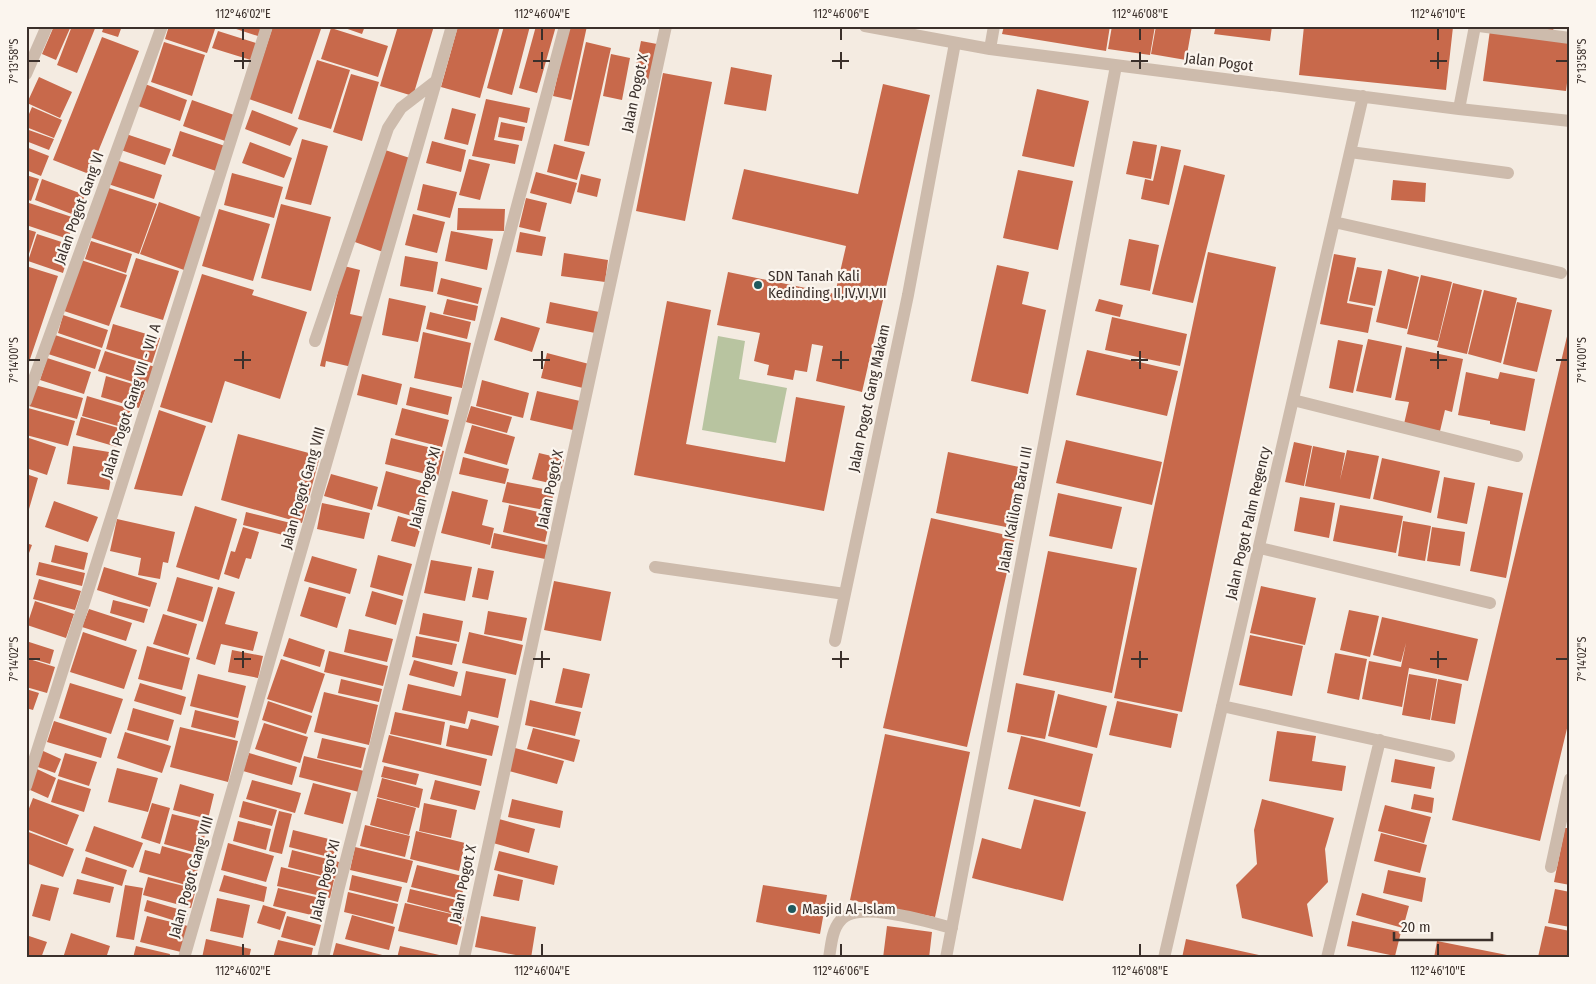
<svg xmlns="http://www.w3.org/2000/svg" width="1596" height="984" viewBox="0 0 1596 984" font-family="'Fira Sans Condensed',sans-serif">
<rect width="100%" height="100%" fill="#f4ebe1"/>
<path fill="#b8c4a0" d="M718,336L745,341L739,379L787,388L776,443L702,430Z"/>
<path fill="#c8694b" d="M54,26H71L56,60L42,54Z
M72,26H96L77,73L57,65Z
M104,26H122L118,37L102,32Z
M169,26H206L215,29L207,53L165,39Z
M227,26H264L261,37Z
M273,26H322L292,114L249,99Z
M339,26H365L362,34Z
M398,26H434L413,96L380,86Z
M458,26H500L480,98L441,87Z
M504,26H530L512,95L487,88Z
M536,26H556L537,93L519,88Z
M569,26H587L571,100L553,96Z
M1004,26H1110L1106,51L1002,34Z
M1112,26H1155L1150,55L1108,49Z
M1156,26H1192L1186,60L1151,54Z
M1216,26H1272L1270,41L1214,34Z
M1304,26L1453,27L1446,90L1299,75Z
M1530,26H1554L1553,31Z
M331,28L388,46L378,77L321,59Z
M1490,30L1570,39V59L1566,91L1483,81Z
M218,31L259,44L254,61L212,48Z
M102,37L139,51L89,174L53,160Z
M641,41L657,44L650,80L634,76Z
M164,42L205,55L192,96L151,82Z
M586,42L611,48L589,146L564,141Z
M611,54L630,58L622,100L603,96Z
M317,60L350,70L331,129L298,119Z
M731,67L772,75L766,111L724,104Z
M663,73L712,82L685,221L636,211Z
M351,74L379,82L362,141L333,132Z
M39,77L72,92L60,118L27,103Z
M145,84L187,100L180,121L138,106Z
M883,84L930,95L862,392L816,381L823,346L812,344L807,372L795,370L793,380L767,375L769,365L754,361L760,333L717,325L728,272L835,294L846,246L732,219L744,169L858,194Z
M1037,89L1089,101L1074,167L1022,156Z
M486,99L530,108L527,123L499,117L494,140L519,145L515,164L472,156Z
M192,100L234,115L225,141L183,126Z
M32,107L62,120L54,138L26,127V121Z
M452,108L476,114L468,145L444,139Z
M252,110L298,128L290,146L245,129Z
M501,122L525,127L522,141L498,137Z
M26,129L54,139L49,150L26,141Z
M180,131L225,146L216,171L172,156Z
M126,134L171,149L165,165L121,150Z
M302,139L328,146L311,205L285,199Z
M432,141L466,150L461,172L426,163Z
M1133,141L1157,145L1151,179L1126,174Z
M250,142L292,158L284,178L242,163Z
M554,144L585,152L577,180L547,172Z
M1161,146L1181,150L1169,205L1141,199L1145,179L1153,181Z
M26,147L49,156L41,176L26,170Z
M382,149L413,159L383,252L352,241Z
M469,159L490,164L480,200L459,195Z
M116,160L162,175L154,199L108,184Z
M1184,165L1225,175L1193,303L1152,294Z
M1018,170L1073,181L1058,250L1003,238Z
M536,172L577,183L571,204L530,193Z
M232,173L283,187L274,218L224,205Z
M581,174L601,179L597,197L577,192Z
M26,175L39,179L31,201L26,199Z
M42,179L85,195L77,216L35,200Z
M1393,180L1426,183L1425,202L1391,200Z
M423,184L457,192L450,218L417,210Z
M106,187L157,204L139,254L89,237Z
M526,198L547,203L540,232L519,227Z
M159,202L203,218L184,270L140,254Z
M29,203L75,218L68,239L26,225V211Z
M281,204L331,217L311,291L261,278Z
M458,208L505,209L504,231L457,230Z
M219,209L270,224L253,281L202,266Z
M413,214L445,222L437,253L405,245Z
M26,229L36,232L27,260H26Z
M451,231L493,239L487,270L445,261Z
M520,232L546,237L542,256L516,252Z
M37,234L71,245L63,273L28,261Z
M1129,239L1159,245L1150,291L1120,285Z
M91,241L132,254L126,273L85,259Z
M1208,252L1276,267L1182,712L1114,698Z
M564,253L608,260L605,282L561,276Z
M1334,254L1356,258L1347,303L1373,308L1368,333L1320,324Z
M405,256L438,262L433,292L400,286Z
M136,258L179,271L163,320L120,307Z
M78,259L127,275L109,326L61,310Z
M997,265L1029,272L1022,304L1046,310L1028,394L971,381Z
M26,266L58,276L27,368H26Z
M344,266L360,270L350,314L364,317L352,367L326,361L325,367L320,366Z
M1357,267L1382,271L1375,306L1349,301Z
M1388,269L1419,277L1407,329L1376,322Z
M202,274L254,290L252,295L307,312L280,399L225,381L212,423L160,407Z
M1421,275L1452,282L1438,341L1407,334Z
M441,278L482,288L478,304L437,294Z
M1453,283L1482,290L1467,354L1437,347Z
M1484,290L1517,298L1501,363L1468,354Z
M389,298L426,306L418,342L382,335Z
M447,299L478,306L475,321L443,314Z
M1099,299L1123,305L1120,317L1095,311Z
M667,301L711,310L686,444L785,462L796,397L845,406L824,511L634,475Z
M550,302L599,312L595,333L546,323Z
M1517,302L1552,310L1537,372L1503,364Z
M430,312L471,322L467,339L426,329Z
M63,315L108,330L102,348L58,333Z
M501,317L540,328L532,352L494,340Z
M1112,317L1187,334L1180,366L1105,350Z
M113,324L160,338L152,363L106,349Z
M1569,328L1570,716L1540,841L1452,820Z
M423,332L471,343L462,388L414,378Z
M55,335L101,350L95,369L48,354Z
M1368,339L1402,346L1391,398L1356,391Z
M1338,340L1363,345L1353,393L1329,388Z
M1406,347L1463,359L1452,412L1445,410L1440,431L1404,424L1409,402L1395,400Z
M1087,350L1178,371L1167,416L1076,395Z
M105,351L155,367L149,387L98,371Z
M547,353L589,364L583,388L541,378Z
M47,358L91,372L84,394L40,380Z
M1466,372L1498,379L1500,372L1535,379L1525,431L1490,424V421L1458,415Z
M362,374L402,384L397,405L357,395Z
M106,376L146,388L139,408L101,397Z
M482,380L529,393L523,418L476,406Z
M35,385L83,398L77,419L29,406Z
M410,387L452,397L448,415L406,405Z
M537,391L580,401L573,430L530,420Z
M87,396L131,409L125,428L82,416Z
M471,406L512,417L507,433L466,422Z
M28,408L75,421L68,446L26,435V415Z
M402,408L449,420L442,447L395,435Z
M159,410L206,426L182,496L134,489Z
M81,417L122,429L117,447L76,435Z
M472,425L515,437L507,465L464,453Z
M238,434L320,456L302,523L221,500Z
M26,437L56,447L47,475L26,468Z
M391,438L444,451L438,477L385,464Z
M1066,440L1162,462L1152,505L1056,483Z
M1294,442L1312,446L1304,486L1285,482Z
M73,446L115,453L109,490L67,484Z
M1313,446L1345,453L1340,480L1347,450L1379,456L1370,499L1305,486Z
M948,452L1019,467L1006,527L936,513Z
M539,453L564,459L558,485L532,479Z
M463,457L509,469L505,484L459,474Z
M1382,458L1440,471L1431,513L1373,499Z
M386,471L429,483L419,518L377,506Z
M26,474L38,478L27,516H26Z
M331,474L378,487L372,510L324,496Z
M1444,477L1475,483L1467,524L1437,518Z
M507,482L554,491L550,511L502,502Z
M1488,486L1523,493L1506,578L1470,571Z
M452,491L488,500L482,525L494,528L490,545L441,533Z
M1058,493L1122,507L1112,549L1049,536Z
M1300,497L1335,503L1329,538L1294,531Z
M54,501L98,517L88,542L45,527Z
M322,503L370,513L364,539L317,529Z
M509,505L551,515L545,542L503,532Z
M1340,505L1403,516L1396,553L1333,541Z
M195,506L237,519L219,580L176,567Z
M246,512L299,525L295,538L243,525Z
M398,516L422,523L415,547L391,541Z
M931,518L1015,537L967,747L883,728Z
M117,519L175,532L168,563L163,562L160,579L138,575L141,558L110,551Z
M1403,521L1431,526L1425,561L1398,556Z
M243,527L259,532L251,559L246,558L239,579L224,574L231,551L235,552Z
M1432,527L1465,532L1460,566L1427,561Z
M494,533L548,545L545,559L491,548Z
M26,543L32,545L26,561Z
M55,545L88,553L84,570L51,562Z
M1048,551L1137,568L1112,693L1023,675Z
M378,555L412,564L403,596L370,587Z
M312,556L357,569L350,594L304,581Z
M431,560L472,567L465,601L424,593Z
M39,562L85,573L82,586L36,575Z
M104,567L157,583L150,607L97,590Z
M478,568L494,571L488,600L472,597Z
M177,577L213,587L203,622L167,611Z
M39,579L81,591L75,610L33,599Z
M554,581L611,592L601,641L544,630Z
M1261,586L1316,598L1305,645L1250,633Z
M218,587L235,592L225,624L258,632L253,651L221,644L215,665L196,659Z
M309,587L346,597L337,628L300,616Z
M372,591L403,600L396,625L365,616Z
M113,600L148,609L144,623L110,613Z
M35,601L74,614L66,638L27,625Z
M89,609L132,623L126,641L82,627Z
M1349,610L1379,616L1370,657L1340,650Z
M488,611L527,618L522,641L484,634Z
M423,613L463,621L459,642L419,634Z
M163,614L197,624L188,655L153,644Z
M1382,617L1478,639L1468,681L1409,668L1402,707L1362,699L1369,661L1401,667L1406,643L1401,662L1373,655Z
M349,629L393,639L387,662L344,652Z
M83,632L137,650L124,689L70,672Z
M469,632L523,645L516,675L462,663Z
M1250,635L1303,646L1292,696L1239,685Z
M416,636L457,644L452,665L412,657Z
M289,638L325,650L320,667L283,656Z
M26,641L54,650L50,664L26,657Z
M147,646L190,658L182,690L138,679Z
M232,650L263,656L258,678L228,672Z
M329,651L388,666L383,686L324,672Z
M1335,653L1367,659L1359,700L1327,693Z
M26,658L55,667L47,693L26,687Z
M281,659L325,674L312,713L267,699Z
M414,660L458,672L454,687L409,675Z
M563,668L590,674L582,708L555,703Z
M466,671L506,679L498,718L468,711L465,724L402,710L408,684L461,696Z
M198,674L246,686L238,718L190,706Z
M1409,674L1437,679L1430,720L1402,715Z
M341,679L382,689L379,702L338,693Z
M1438,679L1462,684L1455,724L1431,720Z
M70,683L123,699L111,734L59,718Z
M140,683L186,697L181,715L134,701Z
M1016,683L1055,691L1045,739L1007,732Z
M26,689L39,693L33,710L26,708Z
M324,692L378,705L369,745L314,732Z
M1058,694L1107,706L1097,748L1048,736Z
M530,700L581,712L575,736L525,725Z
M268,701L312,716L306,734L262,720Z
M1117,701L1178,714L1171,748L1109,735Z
M133,708L174,720L168,741L127,730Z
M195,710L239,721L235,738L191,727Z
M395,712L445,722L441,745L390,734Z
M471,719L499,726L492,756L446,746L450,725L468,729Z
M54,721L107,738L101,758L47,742Z
M264,723L308,737L300,763L255,749Z
M180,727L238,741L228,782L170,767Z
M533,728L580,740L574,762L527,749Z
M1277,731L1316,736L1312,761L1346,766L1342,791L1269,781Z
M125,732L171,746L162,773L117,758Z
M885,734L970,752L935,917L850,900Z
M389,735L487,759L481,786L382,762Z
M1021,736L1093,754L1080,807L1008,789Z
M322,738L366,748L361,768L317,758Z
M515,748L564,761L557,784L509,771Z
M41,750L61,759L55,773L35,766Z
M65,753L97,762L89,786L58,776Z
M249,753L297,767L292,785L243,771Z
M304,756L364,771L359,792L299,777Z
M1395,759L1435,767L1431,789L1391,782Z
M384,766L419,774L416,785L381,777Z
M117,768L158,778L148,812L108,802Z
M37,769L56,778L48,798L28,789Z
M382,778L423,789L419,808L377,797Z
M58,779L91,789L84,812L51,802Z
M252,780L301,793L295,813L246,799Z
M435,780L480,791L475,810L430,799Z
M313,783L351,793L343,824L304,814Z
M180,784L214,794L208,819L173,810Z
M1414,794L1434,798L1432,813L1411,809Z
M33,798L79,815L67,845L26,829V816Z
M377,798L416,808L409,835L370,825Z
M512,799L563,811L560,828L508,817Z
M1034,799L1086,812L1063,901L972,878L982,838L1021,849Z
M1262,799L1334,818L1325,849L1328,882L1307,904L1313,937L1242,918L1236,885L1257,864L1254,830Z
M243,801L277,810L272,826L239,817Z
M152,803L170,808L160,844L141,838Z
M424,803L457,810L451,838L419,831Z
M1385,805L1431,817L1424,843L1378,831Z
M279,811L292,814L282,854L269,851Z
M172,814L208,823L200,854L164,844Z
M499,819L535,829L529,853L493,843Z
M238,821L271,829L266,850L233,841Z
M365,825L410,836L405,857L360,846Z
M94,826L143,843L133,868L85,851Z
M1565,828H1570V885L1554,882Z
M293,830L337,841L333,858L289,847Z
M26,831L74,849L63,877L26,863Z
M416,831L465,843L459,871L410,859Z
M1381,833L1427,845L1420,873L1374,861Z
M228,843L274,856L266,882L221,870Z
M162,846L201,857L193,887L139,872L145,850L160,854Z
M355,847L413,861L407,883L350,870Z
M292,850L339,862L336,879L288,867Z
M499,851L558,866L554,885L494,870Z
M86,857L127,870L122,886L81,873Z
M417,865L466,877L461,899L411,887Z
M281,867L334,880L330,898L277,886Z
M1388,870L1426,878L1422,902L1383,893Z
M498,874L523,880L519,901L493,896Z
M224,875L267,887L264,902L219,891Z
M352,875L402,887L398,902L349,890Z
M148,877L196,889L191,908L143,895Z
M77,879L114,887L110,903L73,894Z
M41,884L59,888L50,921L32,916Z
M125,885L143,888L134,940L116,937Z
M763,885L827,895L820,934L756,922Z
M278,888L324,899L320,917L273,906Z
M410,889L461,901L458,915L407,902Z
M1555,889L1570,892V927L1548,923Z
M348,892L398,904L393,924L344,912Z
M1362,893L1409,906L1403,928L1356,915Z
M217,898L250,905L243,938L210,931Z
M147,900L188,912L185,924L144,911Z
M405,903L464,917L457,945L398,931Z
M263,905L286,912L280,930L257,923Z
M352,915L395,927L389,950L345,939Z
M147,916L188,926L181,952L140,942Z
M287,916L321,925L315,946L281,937Z
M481,916L536,927L531,958L475,947Z
M1352,921L1401,932L1395,956L1347,946Z
M887,926L932,932L929,958H883Z
M1545,926L1570,931V958L1538,957Z
M71,933L110,946L106,958H63Z
M26,935L47,942L41,958L26,956Z
M206,939L251,949L249,958H202Z
M1186,939L1268,957V958H1182Z
M278,940L313,948L311,958H273Z
M1437,941L1512,956V958H1434Z
M336,943L390,957V958H332Z
M136,946L170,954L169,958H133Z
M400,946L448,957V958H397Z"/>
<g fill="none" stroke-linecap="round" stroke-linejoin="round">
<path stroke="#cdbbac" stroke-width="12" d="M865,26L990,49L1459,109L1570,121
M1479,26L1570,38
M990,49L994,26
M26,74L47,26
M1459,109L1475,26
M1350,152L1508,173
M1334,222L1561,273
M315,341L388,128L401,108L436,81
M1293,400L1517,456
M26,401L162,26
M1260,548L1490,603
M655,567L845,594
M835,641L908,295L955,43
M1222,706L1449,756
M26,786L267,26
M1551,867L1570,779
M184,958L452,26
M323,958L339,887L432,525L565,26
M464,958L666,26
M829,958C831,946 832,930 840,921C857,899 928,922 952,928
M946,958L1116,66
M1164,958L1363,96
M1327,958L1380,740"/>
</g>
<path fill="none" stroke="#3b302b" stroke-width="2" d="M243,28V40M542,28V40M841,28V40M1140,28V40M1438,28V40M243,52V69M542,52V69M841,52V69M1140,52V69M1438,52V69M28,61H40M234,61H251M533,61H550M832,61H849M1131,61H1148M1430,61H1447M1556,61H1568M243,351V369M542,351V369M841,351V369M1140,351V369M1438,351V369M28,360H40M234,360H251M533,360H550M832,360H849M1131,360H1148M1430,360H1447M1556,360H1568M243,651V668M542,651V668M841,651V668M1140,651V668M1438,651V668M28,659H40M234,659H251M533,659H550M832,659H849M1131,659H1148M1430,659H1447M1556,659H1568M243,944V956M542,944V956M841,944V956M1140,944V956M1438,944V956"/>
<g fill="#1f5a5e" stroke="#fbf5ee" stroke-width="2">
<circle cx="758" cy="285" r="5"/>
<circle cx="792" cy="909" r="5"/>
</g>
<g text-anchor="middle" dominant-baseline="central" stroke-width="4.5" stroke-linejoin="round" paint-order="stroke">
<g font-size="15" fill="#3b302b" stroke="#fbf5ee">
<text transform="translate(1219 62) rotate(7)">Jalan Pogot</text>
<text transform="translate(635 93) rotate(-78)">Jalan Pogot X</text>
<text transform="translate(79 208) rotate(-70)">Jalan Pogot Gang VI</text>
<text transform="translate(869 398) rotate(-78)">Jalan Pogot Gang Makam</text>
<text transform="translate(131 401) rotate(-72)">Jalan Pogot Gang VII - VII A</text>
<text transform="translate(425 487) rotate(-75)">Jalan Pogot XI</text>
<text transform="translate(303 488) rotate(-74)">Jalan Pogot Gang VIII</text>
<text transform="translate(550 489) rotate(-78)">Jalan Pogot X</text>
<text transform="translate(1015 509) rotate(-79)">Jalan Kalilom Baru III</text>
<text transform="translate(1248 523) rotate(-77)">Jalan Pogot Palm Regency</text>
<text transform="translate(191 877) rotate(-74)">Jalan Pogot Gang VIII</text>
<text transform="translate(325 880) rotate(-76)">Jalan Pogot XI</text>
<text transform="translate(463 884) rotate(-78)">Jalan Pogot X</text>
</g>
<g font-size="15" fill="#3b302b" stroke="#fbf5ee" text-anchor="start">
<text x="768" y="276">SDN Tanah Kali<tspan x="768" dy="17">Kedinding II,IV,VI,VII</tspan></text>
<text x="802" y="909">Masjid Al-Islam</text>
</g>
</g>
<rect width="1596" height="984" fill="none" stroke="#fbf5ee" stroke-width="55"/>
<path d="M1394 932v8h98v-8" fill="none" stroke="#3b302b" stroke-width="2.5"/>
<text x="1401" y="932" font-size="15" fill="#3b302b" stroke="#fbf5ee" stroke-width="4" paint-order="stroke">20 m</text>
<rect x="28" y="28" width="1540" height="928" fill="none" stroke="#3b302b" stroke-width="2"/>
<g font-size="12" text-anchor="middle" fill="#3b302b">
<text x="243" y="18">112°46'02"E</text>
<text x="542" y="18">112°46'04"E</text>
<text x="841" y="18">112°46'06"E</text>
<text x="1140" y="18">112°46'08"E</text>
<text x="1438" y="18">112°46'10"E</text>
<text transform="translate(14 61) rotate(-90)" y="4">7°13'58"S</text>
<text transform="translate(1582 61) rotate(-90)" y="4">7°13'58"S</text>
<text transform="translate(14 360) rotate(-90)" y="4">7°14'00"S</text>
<text transform="translate(1582 360) rotate(-90)" y="4">7°14'00"S</text>
<text transform="translate(14 659) rotate(-90)" y="4">7°14'02"S</text>
<text transform="translate(1582 659) rotate(-90)" y="4">7°14'02"S</text>
<text x="243" y="975">112°46'02"E</text>
<text x="542" y="975">112°46'04"E</text>
<text x="841" y="975">112°46'06"E</text>
<text x="1140" y="975">112°46'08"E</text>
<text x="1438" y="975">112°46'10"E</text>
</g>
</svg>
